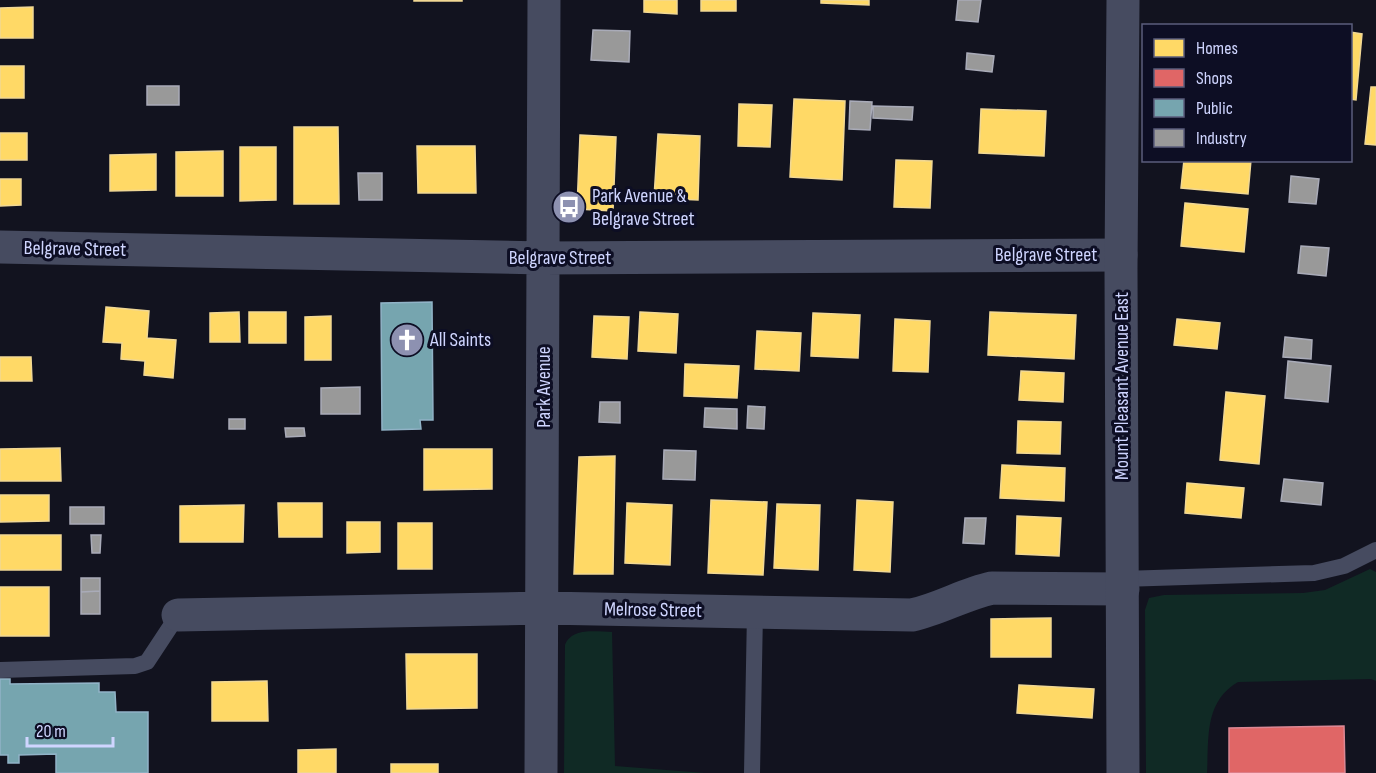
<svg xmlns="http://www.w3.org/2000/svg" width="1376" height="773" viewBox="0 0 1376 773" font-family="'Sofia Sans Condensed',sans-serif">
<rect width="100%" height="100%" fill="#12131f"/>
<path fill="#102a25" d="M1370,569L1376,572V681L1371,679L1238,682C1204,702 1209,738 1207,773H1146L1145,610L1149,598L1164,595L1303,593L1325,590Z
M612,632L615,766L705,773H564L565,645C572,627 597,632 612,632Z"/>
<path fill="#ffd966" stroke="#f1d894" stroke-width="1.5" d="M414,0H462V1H414Z
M644,0H677V14L644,12Z
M701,0H736V11H701Z
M821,0H869V5L821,3Z
M33,7V38H0V8Z
M1350,32L1362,34L1356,100L1350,99Z
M0,66H24V98H0Z
M1371,87H1376V145L1365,144Z
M794,99L845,101L842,180L790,177Z
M739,104L772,105L770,147L738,146Z
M981,109L1046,111L1044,156L979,153Z
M294,127H338L339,204H294Z
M0,133H27V160H0Z
M658,134L700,136L698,200L654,198Z
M580,135L616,137L613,211L577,209Z
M417,146H475L476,193H418Z
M240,147H276V200L240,201Z
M223,151V196H176V152Z
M156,154V190L110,191V155Z
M896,160L932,161L930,208L894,207Z
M1184,160H1251L1248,194L1181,188Z
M0,179H21V205L0,206Z
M1185,203L1248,209L1244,252L1181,246Z
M106,307L149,311L147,338L176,340L173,378L144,375L145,361L121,359L122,343L103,342Z
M239,312L240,342H210V313Z
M249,312H286V343H249Z
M640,312L678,314L676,353L638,351Z
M990,312L1076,315L1074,359L988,355Z
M813,313L860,315L858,358L811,356Z
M331,316V360H305V317Z
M594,316L629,317L627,359L592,357Z
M895,319L930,321L928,372L893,371Z
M1177,319L1220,323L1217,349L1174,345Z
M757,331L801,333L799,371L755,369Z
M0,357H31L32,381H0Z
M685,364L739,366L737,398L684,396Z
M1021,371L1064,373L1063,402L1019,400Z
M1226,392L1265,396L1259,464L1220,460Z
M1018,421L1061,422L1060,454L1017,453Z
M60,448L61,481H0V449Z
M424,449H492V489L424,490Z
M615,456L613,574H574L579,457Z
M1002,465L1065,468L1064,501L1000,498Z
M1187,483L1244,488L1241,518L1185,513Z
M0,495H49V521L0,522Z
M711,500L767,502L763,575L708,573Z
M857,500L893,502L890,572L854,570Z
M278,503H322V537H279Z
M627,503L672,505L670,565L625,563Z
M777,504L820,505L818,570L774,568Z
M244,505L243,542H180V506Z
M1017,516L1061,518L1059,556L1016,554Z
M347,522H380V552L347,553Z
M398,523H432V569H398Z
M0,535H61V570H0Z
M0,587H49V636H0Z
M1051,618V657H991V619Z
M406,654H477V708L407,709Z
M267,681L268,721H212V682Z
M1019,685L1094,689L1092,718L1017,713Z
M336,749V773H298V750Z
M391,764H438V773H391Z"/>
<path fill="#e06666" stroke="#db8794" stroke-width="1.5" d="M1344,726L1345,773H1229V728Z"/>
<path fill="#76a5af" stroke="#91b3c7" stroke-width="1.5" d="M432,302L433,420H420L421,429L382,430L381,303Z
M0,679H10V684L99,683V692H115L116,712H148V773H56V754L19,755V763H8V755H0Z"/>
<path fill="#999" stroke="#a9abb8" stroke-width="1.5" d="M958,0H981L978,22L956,20Z
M593,30L630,31L629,62L591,60Z
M967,53L994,56L992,72L966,69Z
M147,86H179V105H147Z
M850,101L872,102L870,130L849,129Z
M873,106L913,107L912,120L873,118Z
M358,173H382V200H359Z
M1291,176L1319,179L1316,204L1289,202Z
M1301,246L1329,248L1326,276L1298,273Z
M1285,337L1312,340L1311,359L1283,357Z
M1288,361L1331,366L1328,402L1285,398Z
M360,387V414H321V388Z
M600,402H620V423L599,422Z
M748,406L765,407L764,429L747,428Z
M705,408L737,409V429L704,427Z
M229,419H245V429H229Z
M285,428H304L305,436L286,437Z
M664,450L696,451L695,480L663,479Z
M1284,479L1323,483L1321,505L1281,501Z
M70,507H104V524H70Z
M965,518H986L984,544L963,543Z
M91,535H101L100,553H92Z
M81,578H100V591L81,592Z
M100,591V614H81V592Z"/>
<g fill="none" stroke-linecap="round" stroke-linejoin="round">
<path stroke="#464b60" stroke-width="16" d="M1122,579L1314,573L1344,566L1376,550
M0,670L135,666L147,662L178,615
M752,773L755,612"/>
<path stroke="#464b60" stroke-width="33" d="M0,247L544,258L1121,255
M178,615L544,608L912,615C940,609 964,594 992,588L1123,589
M541,773L544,0"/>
<path stroke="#464b60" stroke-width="33" d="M1123,0L1121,269L1123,773"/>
</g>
<defs>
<symbol id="bus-disc" viewBox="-11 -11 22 22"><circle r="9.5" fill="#8d91b1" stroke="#0d0e24"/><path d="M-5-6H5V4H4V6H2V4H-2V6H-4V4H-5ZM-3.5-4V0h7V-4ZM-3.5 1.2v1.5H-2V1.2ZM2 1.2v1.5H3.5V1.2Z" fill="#fff"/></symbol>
<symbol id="church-disc" viewBox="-11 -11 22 22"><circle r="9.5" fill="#8d91b1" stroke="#0d0e24"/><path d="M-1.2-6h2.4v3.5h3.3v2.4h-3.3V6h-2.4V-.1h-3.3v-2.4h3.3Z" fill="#fff"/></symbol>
</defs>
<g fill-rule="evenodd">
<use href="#bus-disc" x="550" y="188" width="38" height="38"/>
<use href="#church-disc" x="388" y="321" width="38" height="38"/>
</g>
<g text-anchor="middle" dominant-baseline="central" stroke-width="6" stroke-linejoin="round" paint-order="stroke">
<g font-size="20" fill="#cfd5ff" stroke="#0d0e24" text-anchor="start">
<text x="592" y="196">Park Avenue &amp;<tspan x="592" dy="23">Belgrave Street</tspan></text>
<text x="430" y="340">All Saints</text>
</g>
<g font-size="20" fill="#cfd5ff" stroke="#0d0e24">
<text transform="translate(75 249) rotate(1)">Belgrave Street</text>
<text x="1046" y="255">Belgrave Street</text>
<text x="560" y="258">Belgrave Street</text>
<text transform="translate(1122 386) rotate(-90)">Mount Pleasant Avenue East</text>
<text transform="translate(544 387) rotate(-90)">Park Avenue</text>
<text transform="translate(653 610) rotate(1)">Melrose Street</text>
</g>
</g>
<rect x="1142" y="24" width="210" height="138" fill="#0d0e24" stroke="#5b5e7c" stroke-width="1.5"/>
<rect x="1154" y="39" width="30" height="18" fill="#ffd966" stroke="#5b5e7c" stroke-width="1.5"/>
<text x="1196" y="54" font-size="18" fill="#cfd5ff">Homes</text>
<rect x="1154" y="69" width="30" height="18" fill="#e06666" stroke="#5b5e7c" stroke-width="1.5"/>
<text x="1196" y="84" font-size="18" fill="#cfd5ff">Shops</text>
<rect x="1154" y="99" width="30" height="18" fill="#76a5af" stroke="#5b5e7c" stroke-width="1.5"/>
<text x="1196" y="114" font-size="18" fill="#cfd5ff">Public</text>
<rect x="1154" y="129" width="30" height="18" fill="#999999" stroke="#5b5e7c" stroke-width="1.5"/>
<text x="1196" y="144" font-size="18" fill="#cfd5ff">Industry</text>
<path d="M27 737v9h86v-9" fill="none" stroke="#cfd5ff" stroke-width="3"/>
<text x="36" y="737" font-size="18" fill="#cfd5ff" stroke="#0d0e24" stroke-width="4.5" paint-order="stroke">20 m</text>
</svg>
